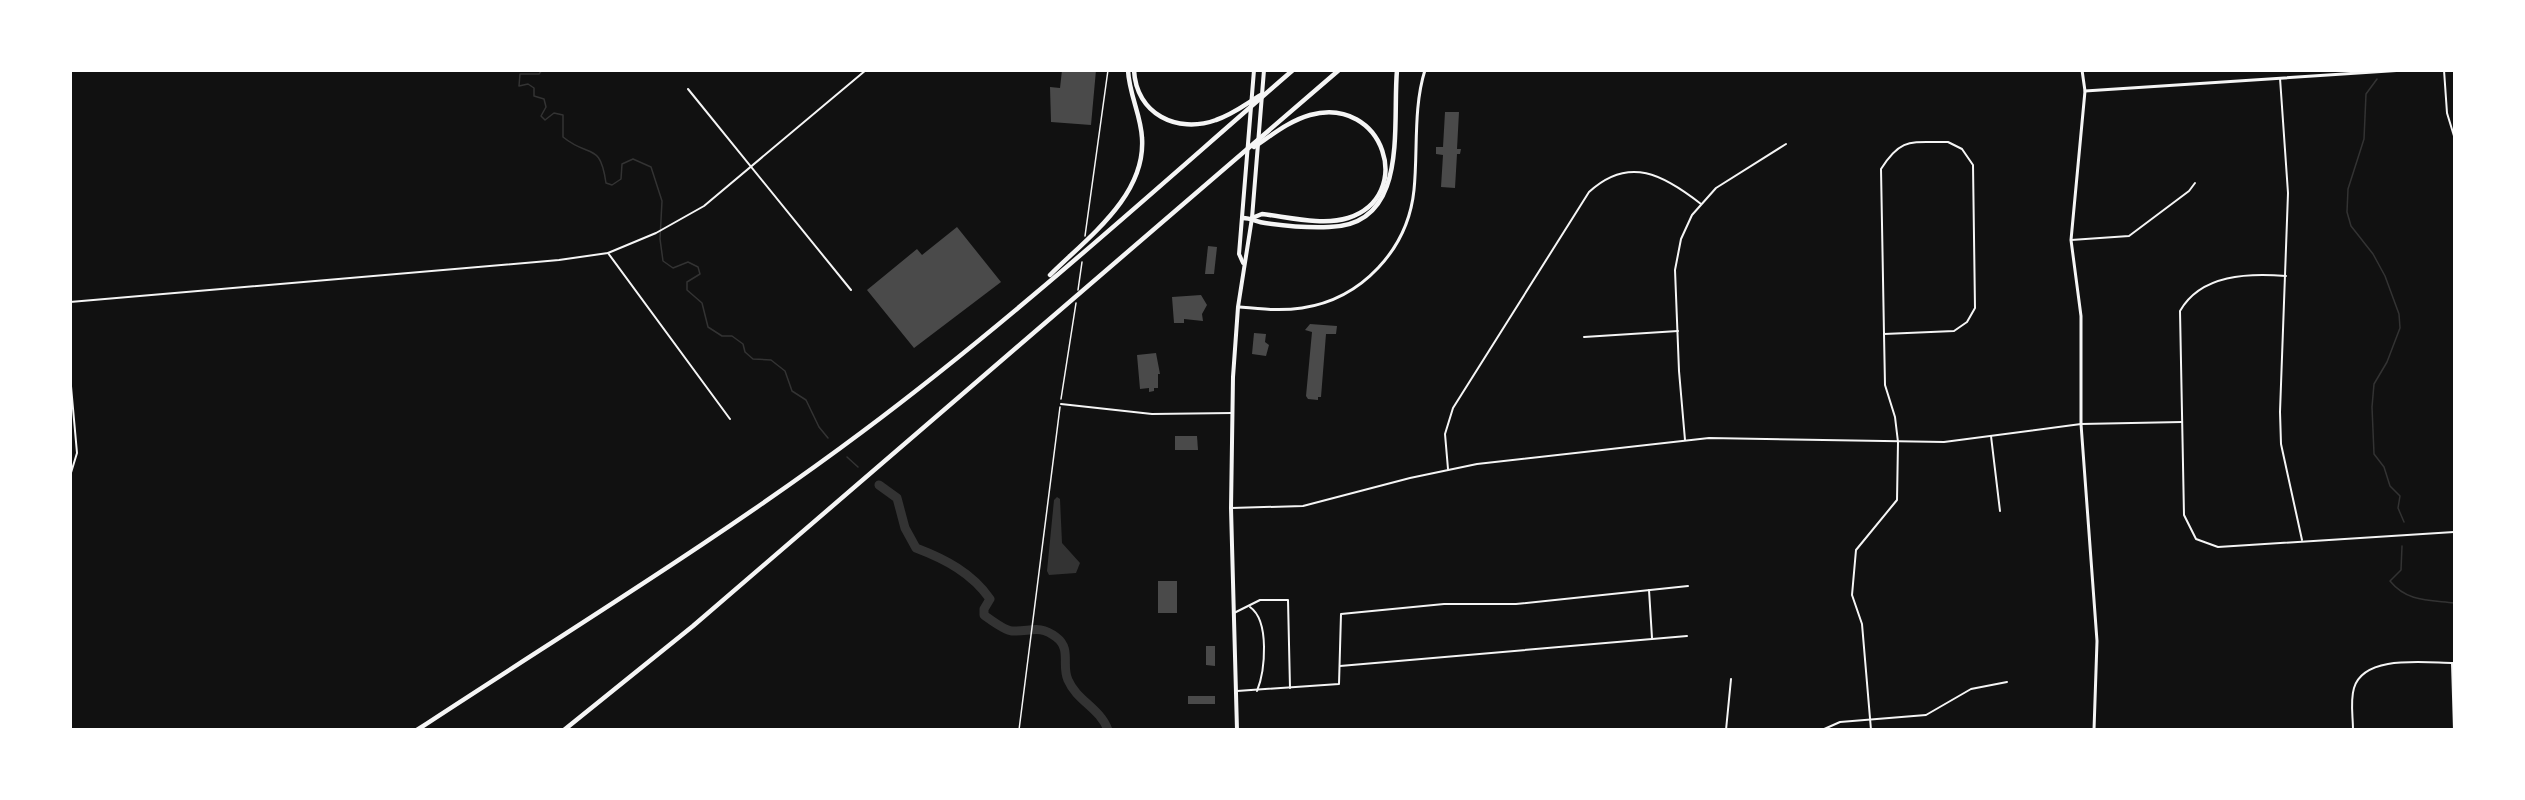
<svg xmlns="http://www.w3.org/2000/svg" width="2525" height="800" font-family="Overpass,sans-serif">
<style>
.water{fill:#333}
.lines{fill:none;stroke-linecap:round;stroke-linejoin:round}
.stream{stroke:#333;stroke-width:1.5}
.river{stroke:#333;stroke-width:9}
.building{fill:#4a4a4a}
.path{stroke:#f5f5f5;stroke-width:1.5}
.minor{stroke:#f5f5f5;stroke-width:2}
.tertiary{stroke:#f5f5f5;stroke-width:3}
.trunk{stroke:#f5f5f5;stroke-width:4}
.motorway{stroke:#f5f5f5;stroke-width:4.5}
</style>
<rect width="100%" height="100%" fill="#111"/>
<polygon class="water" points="1057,497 1060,499 1062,543 1080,563 1076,573 1049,575 1047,571 1054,500"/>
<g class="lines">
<g class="stream">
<path d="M542,70L539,74H520L519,86L528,84L534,88V96L544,99L546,107L541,116L545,120L554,113L563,115V137C590,159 600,141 606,183L612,185L621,179L622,164L633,159L651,167L662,201L660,239L663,261L673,268L688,262L698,267L700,274L687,282V290L702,303L708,327L722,336H732L743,344L745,352L753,359L771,360L785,371L792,391L806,400L819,427L828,438"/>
<polyline points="2377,79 2366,94 2364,139 2348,189 2347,212 2351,226 2373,254 2385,276 2399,314 2400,328 2387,362 2374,384 2372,407 2374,454 2384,467 2390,486 2400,496 2398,508 2404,522"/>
<polyline points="847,457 858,467"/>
<path d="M2402,546L2401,570L2390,581C2407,602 2429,600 2454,603"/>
</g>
<path class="river" d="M879,485L897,498L905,528L916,548C945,559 972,573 990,599L984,609V615C991,620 1004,630 1012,631C1030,632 1039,624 1056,637C1072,649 1061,665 1068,680C1077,701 1100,708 1108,730"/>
</g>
<g class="building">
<polygon points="1062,70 1096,70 1091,125 1051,122 1050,87 1060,88"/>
<polygon points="1445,112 1459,112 1457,149 1461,149 1460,154 1457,154 1455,188 1441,187 1443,155 1436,154 1436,147 1443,147"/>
<polygon points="957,227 1001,282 914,348 867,290 917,249 922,255"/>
<polygon points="1208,246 1217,247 1214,274 1205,274"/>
<polygon points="1201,295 1207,305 1202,314 1203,321 1184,319 1184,323 1174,323 1172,297"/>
<polygon points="1310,324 1337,326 1336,334 1326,334 1321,397 1318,397 1318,400 1308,399 1306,396 1312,332 1305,330"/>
<polygon points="1254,333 1266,334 1265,342 1269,345 1266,356 1252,354"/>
<polygon points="1156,353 1160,374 1158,374 1158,388 1154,388 1154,391 1149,392 1149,388 1140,389 1137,355"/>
<polygon points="1175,436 1197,436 1198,450 1175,450"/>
<rect x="1158" y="581" width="19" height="32"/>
<polygon points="1206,646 1215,646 1215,666 1206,665"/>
<rect x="1188" y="696" width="27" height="8"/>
</g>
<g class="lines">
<g class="path">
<polyline points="1085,236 1108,70"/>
<polyline points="1078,290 1082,262"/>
<polyline points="1061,399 1076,303"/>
<polyline points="1019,730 1060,407"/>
</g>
<g class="minor">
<polyline points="2444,70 2447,113 2454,136"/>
<polyline points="2280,78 2288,193 2280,412 2281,444 2302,540"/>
<polyline points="688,89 851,290"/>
<path d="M1948,142L1962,149L1973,165L1975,308L1967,322L1954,331L1884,334L1881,169C1902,136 1912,143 1948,142Z"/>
<polyline points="2071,240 2129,236 2189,191 2195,183"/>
<polyline points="608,253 730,419"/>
<path d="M2286,276C2249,273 2201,274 2180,311L2184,515L2196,539L2218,547L2454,532"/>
<polyline points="70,302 559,260 608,253 656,233 704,206 866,70"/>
<polyline points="1584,337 1678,331"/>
<polyline points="70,375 77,453 70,476"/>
<polyline points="1061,404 1152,414 1232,413"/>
<polyline points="1991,436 2000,511"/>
<polyline points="1685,440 1679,371 1675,270 1681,239 1692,215 1716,188 1786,144"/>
<path d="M1448,469L1445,434L1453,408L1589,192C1629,155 1664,175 1701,204"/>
<polyline points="1231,508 1303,506 1410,478 1477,464 1709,438 1944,442 2081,424 2182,422"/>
<polyline points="1649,590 1652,638"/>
<path d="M1250,607C1270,621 1265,671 1257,691"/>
<polyline points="1234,613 1260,600 1288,600 1290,688"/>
<polyline points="2452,663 2454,730"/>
<polyline points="1340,666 1687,636"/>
<polyline points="1237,691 1339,684 1341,614 1444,604 1516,604 1688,586"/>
<polyline points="1726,730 1731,679"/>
<polyline points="1822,730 1840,722 1926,715 1971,689 2007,682"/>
<polyline points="1871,730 1862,624 1852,595 1856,550 1897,500 1898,442 1895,417 1885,385 1884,334"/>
<path d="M2353,730C2353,716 2350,701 2354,688C2364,654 2426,663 2454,663"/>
</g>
<g class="tertiary">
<polyline points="2082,70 2085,91 2071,240 2081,316 2081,424 2097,641 2094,730"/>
<polyline points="2085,91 2404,70"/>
<path d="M1238,307C1260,309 1281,311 1302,308C1362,299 1408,249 1414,190C1418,151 1413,108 1425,70"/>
</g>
<g class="trunk">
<polyline points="1243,263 1239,254 1254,70"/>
<polyline points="1237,730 1231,508 1233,377 1238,307 1252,218 1264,70"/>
</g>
<g class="motorway">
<path d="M1134,70C1136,114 1177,134 1216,120C1232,115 1246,104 1261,95"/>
<path d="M1243,218C1251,218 1257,222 1265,223C1286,226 1308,228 1329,227C1410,226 1392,125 1397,70"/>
<path d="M1252,218L1262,214C1288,217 1323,226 1348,218C1416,196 1384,95 1310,115C1289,121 1272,135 1254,147"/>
<path d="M1050,275C1087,238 1146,196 1142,138C1141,115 1129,94 1128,70"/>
<path d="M417,730C566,632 719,539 862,432C1012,320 1151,193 1293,70"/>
<polyline points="564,730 693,626 1339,70"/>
</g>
</g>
<rect width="2525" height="800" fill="none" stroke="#ffffff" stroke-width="144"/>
</svg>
